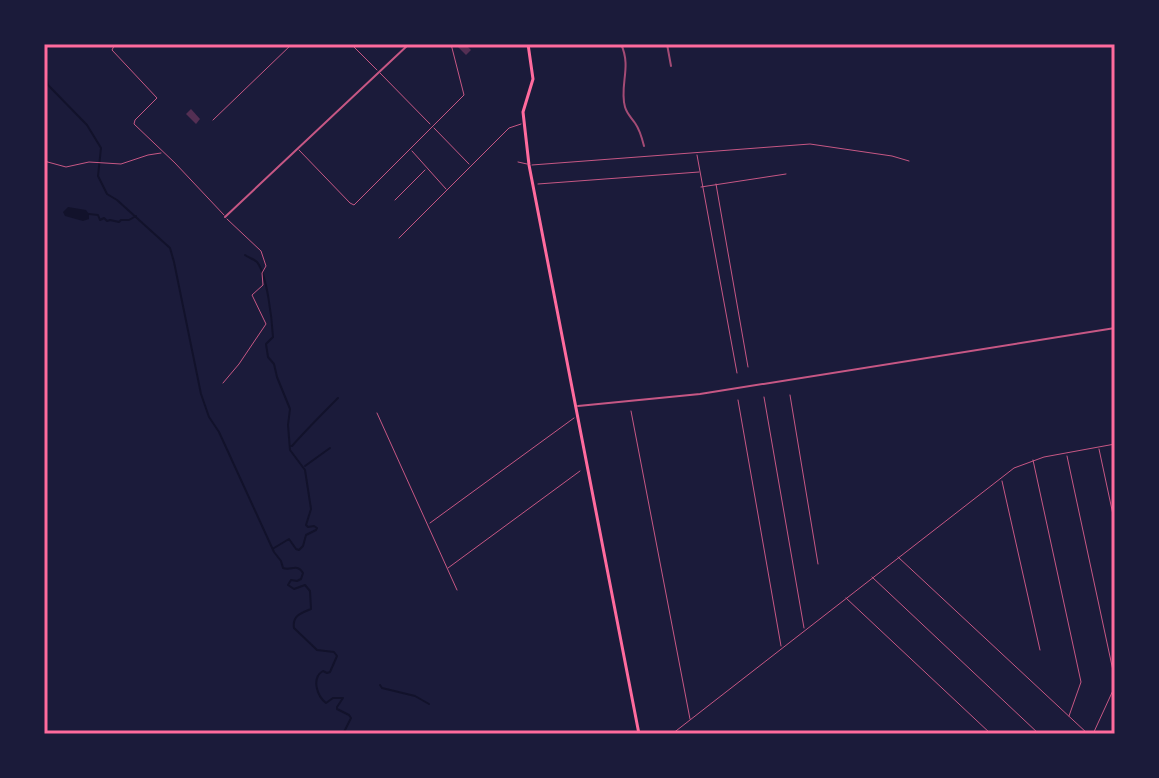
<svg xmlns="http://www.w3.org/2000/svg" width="1159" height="778" font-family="'Alegreya Sans',sans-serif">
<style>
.water{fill:#12122b}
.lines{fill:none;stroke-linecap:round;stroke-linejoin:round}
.stream{stroke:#12122b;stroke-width:2}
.building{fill:#542f53}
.service{stroke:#c65784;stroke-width:1}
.minor{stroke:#c65784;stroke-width:1}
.tertiary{stroke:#c65784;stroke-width:2}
.secondary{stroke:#ff6b9d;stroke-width:3}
.rail{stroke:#a44b75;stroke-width:2}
.neatline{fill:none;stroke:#ff6b9d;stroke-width:3}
</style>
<rect width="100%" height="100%" fill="#1b1b3a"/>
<polygon class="water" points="68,207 86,210 89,214 89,219 83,221 65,216 63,212"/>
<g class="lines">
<g class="stream">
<polyline points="44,53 51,44"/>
<path d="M44,62L48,85L87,125L101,148L98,176L107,194L117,200L170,248L174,262L201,394L209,417L219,432L274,552L281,561L283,568C291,571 297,563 303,573L301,579L297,581L291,580L288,585L294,589L305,585L310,591L311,609C301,613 292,616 294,628L317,650L334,652L337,656L330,672L327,673L323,671C311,678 317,696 326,703L333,698H343L337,707V709L349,715L351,718L343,734"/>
<polyline points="89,214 98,215 100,220 104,218 107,221 110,220 119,222 121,220 129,220 136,216"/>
<path d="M245,255C249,258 254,259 257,262C267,274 272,320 273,337L266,344L268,357L274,364L277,377L290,409L288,425L290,450L305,470L311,509L306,525L308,527L314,526L317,528L316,530L306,535L303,546L299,550L296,549L289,539L274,548"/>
<path d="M290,446H292C307,429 322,414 338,398"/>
<polyline points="305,466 330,448"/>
<polyline points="380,685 382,688 415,696 429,704"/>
</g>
</g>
<g class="building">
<polygon points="455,44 465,44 471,50 466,55"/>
<polygon points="191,109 200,119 196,124 186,114"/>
</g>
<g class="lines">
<g class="service">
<polyline points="538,184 699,172"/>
<polyline points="716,184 748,367"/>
<polyline points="790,395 818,564"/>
<polyline points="764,397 804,628"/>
<polyline points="738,400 781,646"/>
<polyline points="631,411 690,719"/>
<polyline points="1099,449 1115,524"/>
<polyline points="1067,456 1115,680"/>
<polyline points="1033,460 1081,682 1069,716"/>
<polyline points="1002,481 1040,650"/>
<polyline points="898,557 1088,734"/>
<polyline points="448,568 580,471"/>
<polyline points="872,577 1039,734"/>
<polyline points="846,598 991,734"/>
<polyline points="1093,734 1115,686"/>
</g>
<g class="minor">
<polyline points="115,44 112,50 157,98 135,120 134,124 175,163 224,215"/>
<polyline points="351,44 377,70"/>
<polyline points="380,73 430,124"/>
<polyline points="213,120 292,44"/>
<polyline points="434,128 469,164"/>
<polyline points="299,150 350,203 354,205 464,95 451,44"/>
<polyline points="412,151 446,189"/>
<polyline points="697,155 737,373"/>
<polyline points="44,161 66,167 89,162 121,164 148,155 161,153"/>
<polyline points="518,162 527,164"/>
<polyline points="532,165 810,144 892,156 909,161"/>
<polyline points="701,187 786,174"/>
<polyline points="395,200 425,170"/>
<polyline points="399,238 509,128 521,124"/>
<polyline points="223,383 239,364 266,324 252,295 263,285 262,273 266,266 261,251 227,219"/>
<polyline points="377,413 457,590"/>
<polyline points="430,523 574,418"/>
<polyline points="672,734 1014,468 1044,457 1115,444"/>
</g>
<g class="tertiary">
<polyline points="225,217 409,44"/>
<polyline points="578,406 700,394 1115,328"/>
</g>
<polyline class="secondary" points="528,44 533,79 523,112 529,165 639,734"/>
<g class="rail">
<path d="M621,44C632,68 619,85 625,107C627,114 631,117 635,123C640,130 642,138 644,146"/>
<polyline points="667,44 671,66"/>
</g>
</g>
<rect width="1159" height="778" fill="none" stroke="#1b1b3a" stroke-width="92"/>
<rect x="46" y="46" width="1067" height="686" class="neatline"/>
</svg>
